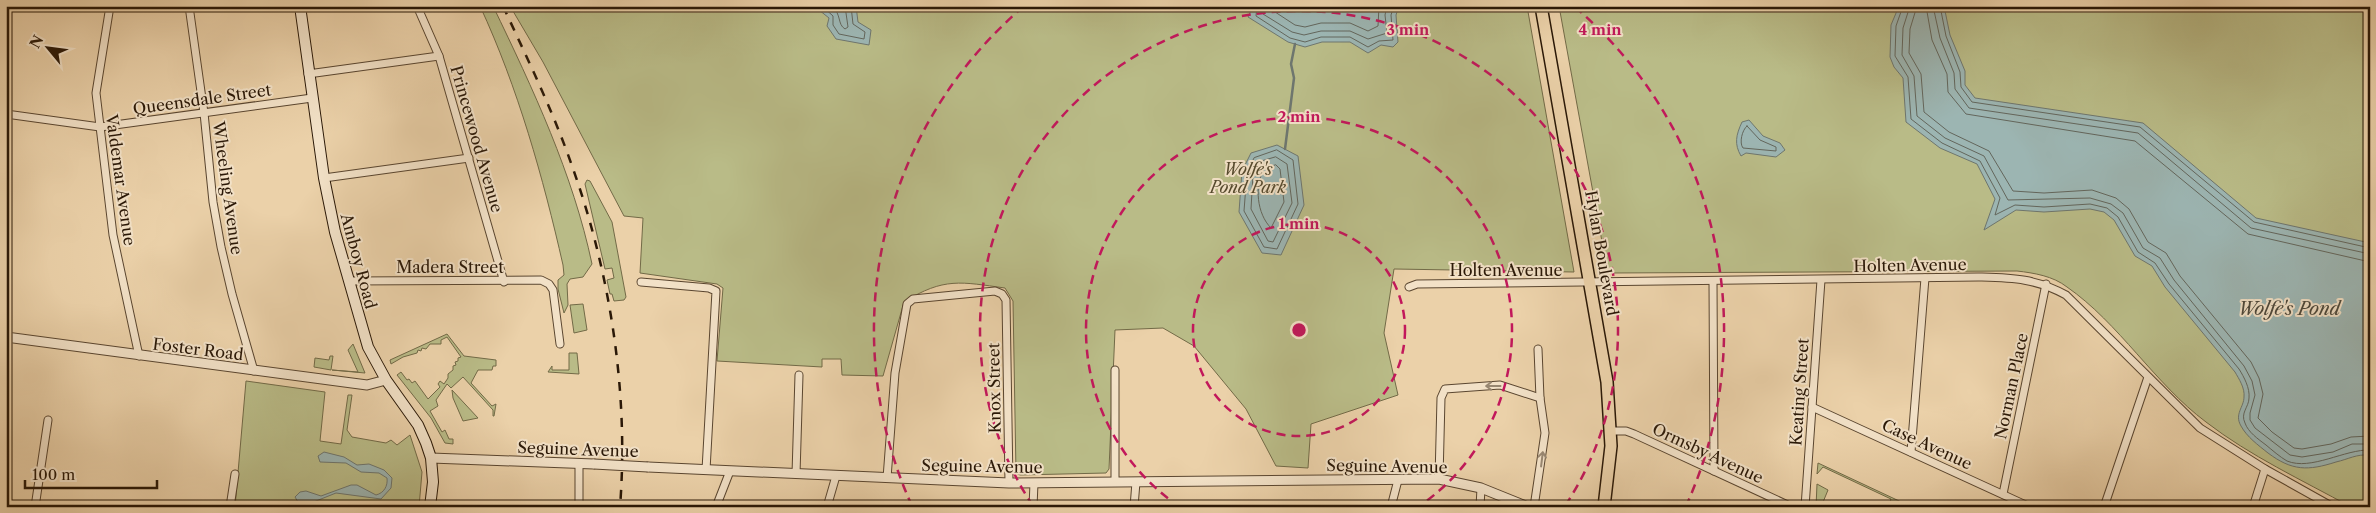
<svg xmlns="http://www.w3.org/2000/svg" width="2376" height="513" font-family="'Libre Caslon Text',serif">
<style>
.green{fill:#b9bb87;stroke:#726a47}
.water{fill:#9cb5b2;stroke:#6e766e}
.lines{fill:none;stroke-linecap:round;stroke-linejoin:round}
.shore{stroke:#63665c;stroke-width:1}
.stream{stroke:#6e766e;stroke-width:2.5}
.minor-casing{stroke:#5a4630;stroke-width:9}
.tertiary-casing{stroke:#5a4630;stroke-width:11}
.secondary-casing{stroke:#2a1807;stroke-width:12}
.primary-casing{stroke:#2a1807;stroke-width:14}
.minor{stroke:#f2e1c7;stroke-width:7}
.tertiary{stroke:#f2e1c7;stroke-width:9}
.secondary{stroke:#f2e1c7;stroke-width:10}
.primary{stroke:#ebd1a9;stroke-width:11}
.rail{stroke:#2a1807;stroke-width:2.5;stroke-dasharray:9 9;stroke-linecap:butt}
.tertiary-bridge-casing{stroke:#5a4630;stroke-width:11;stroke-linecap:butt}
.tertiary-bridge{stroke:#f2e1c7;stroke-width:9}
.oneway{stroke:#988771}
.ring{fill:none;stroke:#c2185b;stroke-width:2.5;stroke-dasharray:9 6}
.labels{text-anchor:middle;stroke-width:4;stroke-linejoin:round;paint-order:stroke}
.street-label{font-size:16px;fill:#2a1807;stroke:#f2e1c7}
.park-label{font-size:16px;font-style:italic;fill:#55492d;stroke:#f2e1c7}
.water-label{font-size:18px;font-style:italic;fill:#4c473a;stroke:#f2e1c7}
.centre{fill:#c2185b;stroke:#f2e1c7;stroke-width:2.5}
.ring-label{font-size:15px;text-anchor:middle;font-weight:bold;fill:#c2185b;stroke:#f2e1c7;stroke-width:4;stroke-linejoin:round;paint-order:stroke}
</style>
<rect width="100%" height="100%" fill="#ebd1a9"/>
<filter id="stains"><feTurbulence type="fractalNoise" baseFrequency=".004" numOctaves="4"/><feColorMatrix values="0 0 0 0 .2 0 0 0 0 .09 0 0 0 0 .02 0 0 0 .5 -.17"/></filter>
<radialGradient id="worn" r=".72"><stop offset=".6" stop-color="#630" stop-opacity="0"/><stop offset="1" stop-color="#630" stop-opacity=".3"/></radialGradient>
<g class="green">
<path d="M480,6H493C533,89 573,174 592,264L583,277L570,279L567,284L568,305L564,313L558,289V280L564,275L563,265C543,177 518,88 480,6Z"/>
<path d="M510,6H1527L1574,272L1394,269L1384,333L1398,395L1311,424L1308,468L1276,466L1246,409L1194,346L1163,328L1115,330L1109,469L1106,473L1020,475L1016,473L1013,301L1005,288C961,282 944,277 904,302L883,376L842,375L841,359H822V367L717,361L723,288L717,284L640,273L643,218L624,216L543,62Z"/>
<path d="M1559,6H2370V507H2351C2302,480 2250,456 2206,422C2155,384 2119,323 2067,287C2053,276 2034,273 2017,271L1611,273L1607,269Z"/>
<polygon points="587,180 590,181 612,222 626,297 624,300 614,301 612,294 610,294 607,280 614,278 612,268 605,269 585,184"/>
<polygon points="583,304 587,330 574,333 570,305"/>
<polygon points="447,334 464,356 496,360 496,366 493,366 492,370 478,370 471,383 492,406 496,404 494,416 493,416 493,410 463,377 451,388 447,384 436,400 438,406 430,411 442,432 445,430 449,439 453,439 453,444 445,443 431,418 397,375 401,372 407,380 409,379 412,383 415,381 428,399 440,387 438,384 440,381 444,384 448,378 448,374 453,370 453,366 456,365 455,362 458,361 458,358 461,357 447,337 441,340 441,344 430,344 426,349 422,348 421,351 418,350 417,353 403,357 391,364 390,360"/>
<polygon points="353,344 365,373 332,370 358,372 348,350"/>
<polygon points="569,353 577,353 579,374 548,372 552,366 552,370 569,370"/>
<polygon points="330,356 333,356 331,370 314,367 315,358 329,360"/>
<polygon points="246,381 325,392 320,441 341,444 348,395 352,395 347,430 352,437 386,443 391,440 397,445 410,435 422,472 419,507 235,507"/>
<polygon points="452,390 478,418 463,421 453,398"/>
<polygon points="1818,463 1912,507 1888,507 1891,499 1823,467 1817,474"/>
<polygon points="1817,484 1828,490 1821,507 1816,507"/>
</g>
<g class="water">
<polygon points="814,6 856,6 858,22 871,30 869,45 836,39 827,26 829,18"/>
<polygon points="1253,6 1399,6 1396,15 1398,42 1393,47 1381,45 1368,53 1350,42 1322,42 1305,47 1288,42 1248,17"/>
<path d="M1899,6H1944L1950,35L1965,71V85L1975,98L2143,123L2256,218L2370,243V455C2356,454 2349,459 2336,462C2308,471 2292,471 2268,453C2258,445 2247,437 2241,426C2234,414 2244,407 2244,397C2245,388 2239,379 2235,372L2165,287L2152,266L2135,256L2114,220L2104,212L2090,209L2044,212L2016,210L1984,230L1995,199L1977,164L1940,148L1906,122L1903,78L1894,67L1890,57L1891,25Z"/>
<path d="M1749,120L1763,136L1780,143L1785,150L1776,157L1746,153L1741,156C1734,144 1736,135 1742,122Z"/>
<polygon points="1277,145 1298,156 1304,205 1281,255 1262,253 1239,212 1242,171 1251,153"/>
<path d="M324,452L344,457L357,465L369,464L384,470L392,478L391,488L381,499L336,493L301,507L295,497L300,492L306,491L321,496L351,485H357L376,495C384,493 388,486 387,478L379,473L361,472L346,463L320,462L318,456Z"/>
</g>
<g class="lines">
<g class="shore">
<polyline points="822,6 833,16 833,25 839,34 864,39 865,32 853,24 851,6"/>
<path d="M832,6C842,15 837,24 845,29L848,27L845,6"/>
<polyline points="1257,6 1256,16 1290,38 1305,42 1321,37 1350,37 1368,47 1379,41 1393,40 1391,15 1394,6"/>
<polyline points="1263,6 1263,14 1292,32 1304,35 1321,31 1350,31 1368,39 1387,33 1385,15 1387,6"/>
<polyline points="1271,6 1272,10 1295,25 1305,27 1321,23 1350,23 1368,31 1378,26 1379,6"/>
<path d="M1903,6L1896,26L1895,56L1908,77L1911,119L1942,143L1980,161L2000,198L1995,215L2015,205L2044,207L2090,204L2107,208L2118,217L2138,252L2155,263L2169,284L2239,369C2244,377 2250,388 2249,398C2249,407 2240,413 2245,423C2248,432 2258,439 2266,445C2272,450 2280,457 2287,461C2311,471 2345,449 2370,450"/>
<polyline points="1910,6 1903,28 1902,55 1914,76 1917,116 1945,138 1984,156 2008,200 2090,198 2111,204 2123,213 2143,248 2160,258 2174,280 2244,366 2252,381 2255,395 2250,413 2250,420 2255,428 2290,455 2302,457 2333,452 2352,444 2370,444"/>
<polyline points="1917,6 1910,29 1909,53 1921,74 1924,112 1949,132 1989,151 2013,191 2044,193 2092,190 2116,198 2129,209 2148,242 2166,253 2180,276 2251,362 2259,378 2263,394 2258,418 2272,432 2294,448 2302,449 2331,444 2351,437 2370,436"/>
<polyline points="1926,6 1932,40 1947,74 1948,92 1966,114 2135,141 2248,234 2370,262"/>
<polyline points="1933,6 1940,38 1954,73 1955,89 1969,108 2138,133 2251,228 2370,254"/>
<polyline points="1940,6 1946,36 1960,72 1961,87 1972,102 2140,127 2254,222 2370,248"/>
<path d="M1747,126L1760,140L1776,147V151L1743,148C1739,143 1742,130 1747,126Z"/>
<polygon points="1277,150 1293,160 1298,204 1277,249 1264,247 1244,211 1247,172 1254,158"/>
<polygon points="1276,157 1287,164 1292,203 1273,242 1268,241 1251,209 1253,174 1259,162"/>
<path d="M1276,165L1280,169L1284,202L1271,228C1257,214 1254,186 1264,169Z"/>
</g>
<polyline class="stream" points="1285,149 1294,78 1291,64 1295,44"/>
<defs>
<g id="minor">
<polyline points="110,6 96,93 113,235 139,356"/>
<polyline points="189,6 204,113 213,202 221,247 232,294 254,371"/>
<polyline points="417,6 439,56 504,282"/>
<polyline points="308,74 439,56"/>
<polyline points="6,114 100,127 312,98"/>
<polyline points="324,178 469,158"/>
<polyline points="349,281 541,280 549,284 553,290 560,344"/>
<polyline points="1713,281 1714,471"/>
<polyline points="641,282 709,288 716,291 706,470"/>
<path d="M1409,287L1417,284L1978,277C2012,278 2035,278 2066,295L2200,428L2265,469L2333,507"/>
<polyline points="1115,370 1115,482"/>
<polyline points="1812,407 2030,507"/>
<polyline points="1611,431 1626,431 1634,434 1792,507"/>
<polyline points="1911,452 1925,278"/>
<polyline points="796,474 799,375"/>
<polyline points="887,478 895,373 907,304 913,299 995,291 1002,294 1006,300 1009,483"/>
<polyline points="1439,479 1441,398 1445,389 1500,385 1540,398"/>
<polyline points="2003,494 2046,284"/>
<polyline points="35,507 48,420"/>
<polyline points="230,507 235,474"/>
<polyline points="579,507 579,464"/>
<polyline points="716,507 730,471"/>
<polyline points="827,507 836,476"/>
<polyline points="1033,507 1034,483"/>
<polyline points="1134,507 1136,482"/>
<polyline points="1391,507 1398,480"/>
<polyline points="1480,507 1481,488"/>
<polyline points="1534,507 1545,433 1540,398 1538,349"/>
<polyline points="1805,507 1821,280"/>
<polyline points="2104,507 2148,377"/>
<polyline points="2253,507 2265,469"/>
</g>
<g id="tertiary">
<polyline points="6,337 367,385 386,380"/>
<polyline points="431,458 594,464"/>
<polyline points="648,467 1009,483 1439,479 1481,488 1528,507"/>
</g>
<polyline id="secondary" points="300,6 324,178 335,232 368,347 386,380 418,425 426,443 431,458 433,482 430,507"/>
<polyline id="primary" points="1541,6 1607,382 1611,446 1604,507"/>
</defs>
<use href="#minor" class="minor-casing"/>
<use href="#tertiary" class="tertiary-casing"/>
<use href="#secondary" class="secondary-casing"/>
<use href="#primary" class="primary-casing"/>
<use href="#minor" class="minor"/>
<use href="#tertiary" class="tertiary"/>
<use href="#secondary" class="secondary"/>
<use href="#primary" class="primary"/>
<path class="rail" d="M503,6C527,58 552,109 571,163C610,271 629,392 620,507"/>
<defs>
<polyline id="tertiary-bridge" points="594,464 648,467"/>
</defs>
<use href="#tertiary-bridge" class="tertiary-bridge-casing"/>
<use href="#tertiary-bridge" class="tertiary-bridge"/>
</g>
<defs><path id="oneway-shaft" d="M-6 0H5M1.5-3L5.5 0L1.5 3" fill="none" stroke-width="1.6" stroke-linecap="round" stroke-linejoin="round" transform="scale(1.25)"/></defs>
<g class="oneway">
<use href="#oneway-shaft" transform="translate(1493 386) rotate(-180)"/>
<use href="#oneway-shaft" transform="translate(1542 459) rotate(-83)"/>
</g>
<g class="ring">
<circle cx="1299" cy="330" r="106"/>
<path d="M1180 507A213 213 0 1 1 1418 507"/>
<path d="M1033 506A319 319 0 1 1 1565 506"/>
<path d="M912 506A425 425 0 0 1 1023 7M1575 7A425 425 0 0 1 1686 506"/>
</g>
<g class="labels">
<g class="street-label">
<text transform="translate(202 99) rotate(-8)" y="6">Queensdale Street</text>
<text transform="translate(477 139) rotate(74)" y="6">Princewood Avenue</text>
<text transform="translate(121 180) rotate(82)" y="6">Valdemar Avenue</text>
<text transform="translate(228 188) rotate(82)" y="6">Wheeling Avenue</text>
<text transform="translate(1602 253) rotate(80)" y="6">Hylan Boulevard</text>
<text transform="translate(359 261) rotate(75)" y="6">Amboy Road</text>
<text transform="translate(1910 265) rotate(-1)" y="6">Holten Avenue</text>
<text x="450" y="273">Madera Street</text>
<text x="1506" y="276">Holten Avenue</text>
<text transform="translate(198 349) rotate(7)" y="6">Foster Road</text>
<text transform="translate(2011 386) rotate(-78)" y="6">Norman Place</text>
<text transform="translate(994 388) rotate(-91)" y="6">Knox Street</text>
<text transform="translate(1799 392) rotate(-86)" y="6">Keating Street</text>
<text transform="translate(1927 444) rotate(25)" y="6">Case Avenue</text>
<text transform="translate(578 449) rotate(2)" y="6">Seguine Avenue</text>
<text transform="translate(1708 453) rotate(25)" y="6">Ormsby Avenue</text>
<text transform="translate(982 466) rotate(1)" y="6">Seguine Avenue</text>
<text transform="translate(1387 466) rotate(1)" y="6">Seguine Avenue</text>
</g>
<g class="park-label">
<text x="1248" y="175">Wolfe's<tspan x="1248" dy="18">Pond Park</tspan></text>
</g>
<g class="water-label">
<text x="2289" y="315">Wolfe's Pond</text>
</g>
</g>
<circle cx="1299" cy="330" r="8" class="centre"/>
<g class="ring-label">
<text x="1600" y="35">4 min</text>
<text x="1408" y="35">3 min</text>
<text x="1299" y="122">2 min</text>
<text x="1299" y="229">1 min</text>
</g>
<rect width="2376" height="513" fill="none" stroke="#ebd1a9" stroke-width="25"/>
<rect x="8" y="8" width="2361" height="498" fill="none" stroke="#2a1807" stroke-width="2.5"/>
<rect x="12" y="12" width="2351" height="488" fill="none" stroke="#2a1807"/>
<g transform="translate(48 48) rotate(299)" stroke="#f2e1c7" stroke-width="4" paint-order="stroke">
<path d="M0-4L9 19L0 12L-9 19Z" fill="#2a1807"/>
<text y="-8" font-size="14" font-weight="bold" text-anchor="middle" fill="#2a1807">N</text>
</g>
<path d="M25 480v8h132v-8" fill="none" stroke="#2a1807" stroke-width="2.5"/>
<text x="32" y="480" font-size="15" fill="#2a1807" stroke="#f2e1c7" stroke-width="4" paint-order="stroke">100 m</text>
<rect width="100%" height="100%" filter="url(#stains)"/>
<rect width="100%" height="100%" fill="url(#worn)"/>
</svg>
